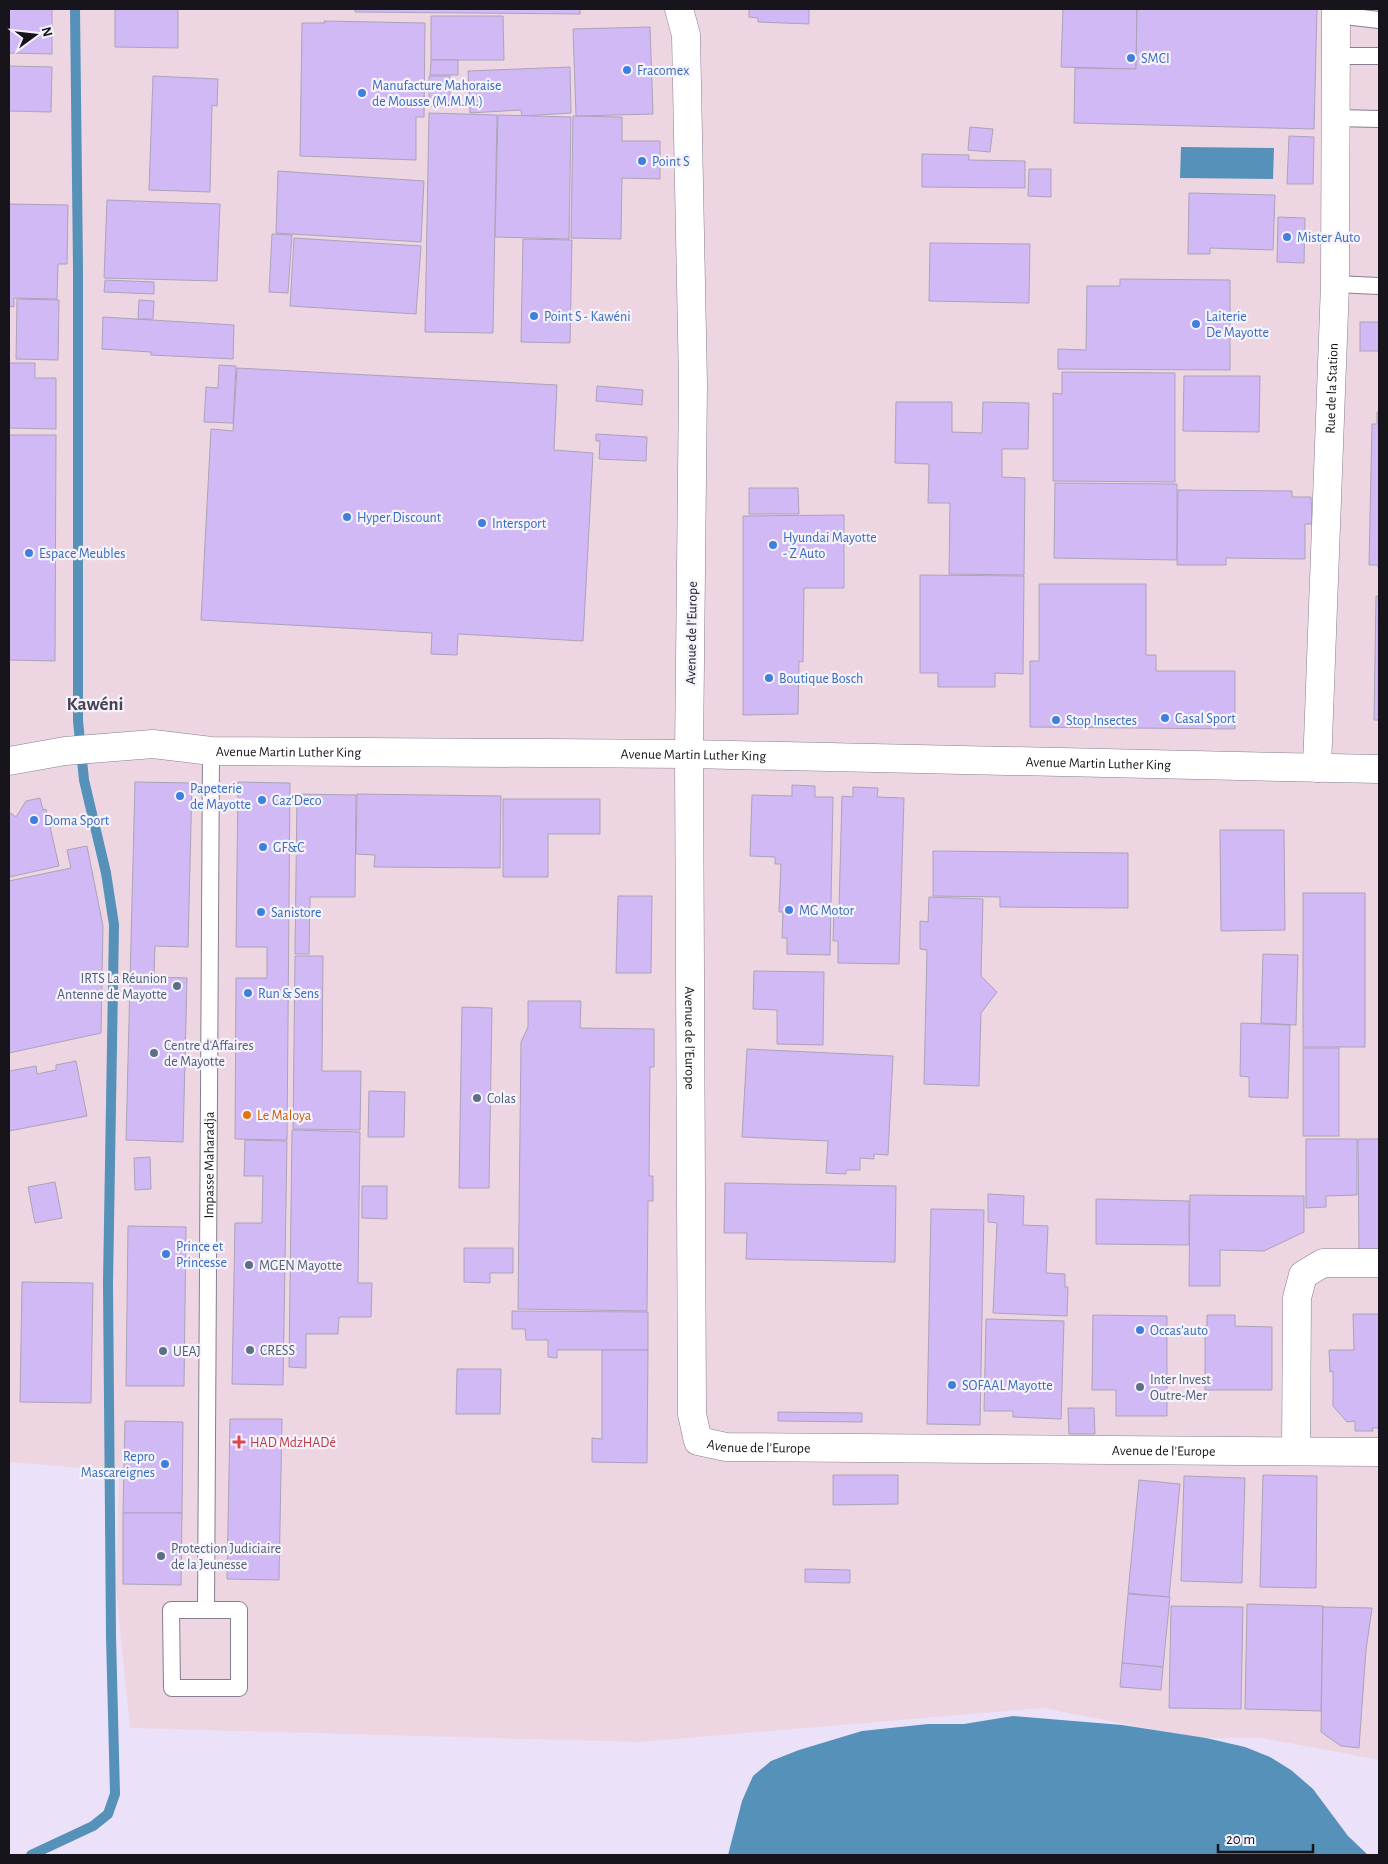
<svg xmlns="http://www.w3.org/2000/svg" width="1388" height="1864" font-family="'Alegreya Sans',sans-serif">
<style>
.commercial{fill:#edd6e1}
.water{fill:#5591b8}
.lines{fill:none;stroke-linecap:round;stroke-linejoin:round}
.stream{stroke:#5591b8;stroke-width:10}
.building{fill:#d0b9f5;stroke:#aba3b9}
.lane-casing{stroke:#857e92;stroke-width:18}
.street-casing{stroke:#857e92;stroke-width:29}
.lane{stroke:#fff;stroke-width:16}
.street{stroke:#fff;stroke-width:28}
.shop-dot{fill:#3f7fe0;stroke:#f6f2fc;stroke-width:2}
.service-dot{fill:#5c6f8a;stroke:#f6f2fc;stroke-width:2}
.food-dot{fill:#e8710a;stroke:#f6f2fc;stroke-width:2}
.health-dot{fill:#e0444e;stroke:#f6f2fc;stroke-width:2}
.labels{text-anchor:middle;stroke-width:4.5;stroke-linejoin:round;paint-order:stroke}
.shop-label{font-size:14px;fill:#366cbe;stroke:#f6f2fc;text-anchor:start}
.street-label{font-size:14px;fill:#17141c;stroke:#f6f2fc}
.service-label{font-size:14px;fill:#4e5e75;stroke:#f6f2fc;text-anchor:start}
.food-label{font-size:14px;fill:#c56008;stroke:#f6f2fc;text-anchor:start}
.health-label{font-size:14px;fill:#be3a42;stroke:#f6f2fc;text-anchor:start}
.district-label{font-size:19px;font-weight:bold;fill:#494255;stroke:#f6f2fc}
</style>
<rect width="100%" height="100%" fill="#ebe2fa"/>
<polygon class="commercial" points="9,9 1379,9 1379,1760 1262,1738 1206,1738 1166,1732 1043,1708 640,1742 130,1728 116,1590 119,1471 9,1462"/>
<g class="water">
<polygon points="1181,147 1274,148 1273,179 1180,178"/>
<polygon points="1013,1716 1122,1725 1206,1738 1245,1747 1270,1757 1291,1770 1313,1789 1348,1836 1368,1855 728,1855 742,1801 753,1776 771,1761 799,1750 862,1731 928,1724 964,1724"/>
</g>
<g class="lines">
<polyline class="stream" points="31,1855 93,1826 108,1814 115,1794 111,1636 108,1283 114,925 106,873 84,780 78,721 78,268 75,9"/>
</g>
<g class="building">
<polygon points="9,9 52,9 52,54 9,53"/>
<polygon points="115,9 178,9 178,48 115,47"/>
<polygon points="355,9 580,9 580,14 355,12"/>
<polygon points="749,9 809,9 809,24 758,22 758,18 749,17"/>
<polygon points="1063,9 1137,9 1136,69 1061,67"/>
<polygon points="1137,9 1317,9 1314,129 1074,123 1075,68 1136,69"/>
<polygon points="431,16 503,16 504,60 431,60"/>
<polygon points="324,21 425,23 424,117 416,117 416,160 300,156 302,23 325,23"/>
<polygon points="650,27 653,114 576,116 573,29"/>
<polygon points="431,60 458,60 458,75 430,75"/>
<polygon points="9,66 52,67 51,112 9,111"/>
<polygon points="570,67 571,113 522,116 521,110 470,113 468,71"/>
<polygon points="153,76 218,79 217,106 212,105 210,192 149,190"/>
<polygon points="429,76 450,76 450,107 429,106"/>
<polygon points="429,113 497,115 493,333 425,332"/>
<polygon points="498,115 571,117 569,239 495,237"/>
<polygon points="573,116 622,117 622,141 660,141 660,179 622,178 621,239 571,238"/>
<polygon points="970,127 993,129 990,152 968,150"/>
<polygon points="1289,136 1314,137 1313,184 1287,184"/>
<polygon points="922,154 969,155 969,160 1025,161 1025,188 922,187"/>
<polygon points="1029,169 1051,169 1051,197 1028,196"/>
<polygon points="278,171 424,181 421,242 276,233"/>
<polygon points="1189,193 1275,195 1273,250 1210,248 1210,254 1188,254"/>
<polygon points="107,200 220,204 217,281 104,278"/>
<polygon points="9,204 68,205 67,264 58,264 57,299 14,298 14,307 9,306"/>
<polygon points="1278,217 1305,218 1304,263 1277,262"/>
<polygon points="272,234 292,235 288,293 269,292"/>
<polygon points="294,238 421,246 416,314 290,306"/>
<polygon points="523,239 572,240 570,343 521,342"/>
<polygon points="930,243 1030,244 1029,303 929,301"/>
<polygon points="1120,279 1230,280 1230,370 1058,369 1058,349 1086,350 1087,286 1120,286"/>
<polygon points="105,280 154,282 154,294 104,292"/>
<polygon points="17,299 59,300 58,360 16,359"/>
<polygon points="139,300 154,301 153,319 138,319"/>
<polygon points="103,317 234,325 233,359 151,355 151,352 102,349"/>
<rect x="1360" y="322" width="19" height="29"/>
<polygon points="9,363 35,363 35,378 56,378 56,429 9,428"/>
<polygon points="219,365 236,366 233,423 204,422 206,387 218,388"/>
<polygon points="237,368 557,385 554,450 593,453 583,641 458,634 457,655 431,654 432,633 201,620 211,429 233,431"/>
<polygon points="1062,372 1175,373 1175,482 1053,481 1053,393 1062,394"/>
<polygon points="1184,376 1260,376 1259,432 1183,431"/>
<polygon points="597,386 643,390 642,405 596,401"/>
<polygon points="896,402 952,402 952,432 982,433 983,402 1029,403 1028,449 1002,449 1002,477 1025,478 1024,575 949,574 950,503 928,503 929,464 895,463"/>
<polygon points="1377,412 1379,412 1379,576 1378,565 1369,565 1372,424 1377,424"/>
<polygon points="596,434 647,437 646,461 599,459 600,441 596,441"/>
<polygon points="9,435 56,435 55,661 9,660"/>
<polygon points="1055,483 1177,484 1177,560 1054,558"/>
<polygon points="749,488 798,488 799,514 749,514"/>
<polygon points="1178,490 1292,491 1292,497 1311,497 1312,524 1305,524 1305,559 1226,558 1226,565 1177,565"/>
<polygon points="844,515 844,588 804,588 803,662 799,661 798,714 743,715 743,516"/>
<polygon points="920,575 1024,576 1023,674 995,673 995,687 938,687 938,673 920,673"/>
<polygon points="1039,584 1146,584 1146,655 1156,655 1156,671 1235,671 1235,729 1030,727 1030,661 1039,661"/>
<polygon points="1376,596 1379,596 1379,720 1374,720"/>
<polygon points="135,782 192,783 188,947 155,946 154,977 187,978 183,1142 126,1140"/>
<polygon points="238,782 290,783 287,1140 235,1139 236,978 267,978 267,947 236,947"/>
<polygon points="792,785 815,786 815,797 833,797 830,955 787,954 787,938 782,938 783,912 779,912 781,864 775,864 775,857 750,856 752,795 792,796"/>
<polygon points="853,787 878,788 877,797 904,798 899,964 838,963 838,941 833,941 834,908 839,908 842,796 853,797"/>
<polygon points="297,794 356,795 355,897 310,897 309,954 295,954"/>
<polygon points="357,794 501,796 500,868 374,867 375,855 356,854"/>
<polygon points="40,798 43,810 46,809 59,866 9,877 9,812 16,817 26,801"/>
<polygon points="503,799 600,799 600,834 548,834 548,877 503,877"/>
<polygon points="1220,830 1284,830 1285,930 1221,931"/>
<polygon points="87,846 103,926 101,1033 9,1053 9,881 71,868 67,850"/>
<polygon points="933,851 1128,853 1128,908 1000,907 1000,897 933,896"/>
<rect x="1303" y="893" width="62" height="154"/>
<polygon points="618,896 652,896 651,973 616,973"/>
<polygon points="929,897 983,899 981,976 997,992 981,1013 979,1086 924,1084 927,950 920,949 920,921 928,922"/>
<polygon points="1263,954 1298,955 1296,1025 1261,1023"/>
<polygon points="295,956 323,956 322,1071 361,1071 360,1130 293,1129"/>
<polygon points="754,971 824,972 823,1045 777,1044 777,1010 753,1009"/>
<polygon points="528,1001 581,1001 580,1028 654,1029 654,1067 650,1067 649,1176 653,1176 653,1201 648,1201 647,1311 518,1309 521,1042 528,1027"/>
<polygon points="462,1007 492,1008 489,1188 459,1188"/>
<polygon points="1241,1023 1290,1025 1288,1098 1249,1097 1249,1077 1240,1076"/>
<rect x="1303" y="1048" width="36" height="88"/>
<polygon points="747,1049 893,1056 888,1155 874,1154 874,1159 860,1158 860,1170 846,1170 846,1174 826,1173 828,1141 742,1137"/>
<polygon points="76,1061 87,1116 9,1131 9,1071 36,1066 37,1074 56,1070 56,1065"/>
<polygon points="369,1091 405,1092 404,1137 368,1137"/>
<polygon points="292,1130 360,1132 358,1283 372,1283 371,1317 339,1317 338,1334 306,1334 306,1368 289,1367"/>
<polygon points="1306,1139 1357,1139 1357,1195 1326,1196 1326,1207 1306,1208"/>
<polygon points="1358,1139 1379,1139 1379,1251 1359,1251"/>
<polygon points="245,1140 287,1141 283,1385 232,1384 235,1223 262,1223 263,1176 244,1176"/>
<polygon points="150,1157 151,1189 135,1190 134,1158"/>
<polygon points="55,1182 62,1218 35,1223 28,1187"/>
<polygon points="725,1183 896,1186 895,1262 746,1259 747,1233 724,1233"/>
<polygon points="362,1186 387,1186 387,1219 362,1218"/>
<polygon points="988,1194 1024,1196 1023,1225 1048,1226 1046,1273 1065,1274 1065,1287 1068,1287 1067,1316 993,1313 997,1223 988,1222"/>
<polygon points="1190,1195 1304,1196 1304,1232 1264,1251 1220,1250 1220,1286 1189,1286"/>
<polygon points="1096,1199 1189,1201 1189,1245 1096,1244"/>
<polygon points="931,1209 984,1210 980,1425 927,1424"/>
<polygon points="128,1226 186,1227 184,1386 126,1386"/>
<polygon points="464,1248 513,1248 513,1273 490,1273 490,1283 464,1282"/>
<polygon points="22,1282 93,1283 91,1403 20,1402"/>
<polygon points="512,1311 648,1312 648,1350 557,1350 557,1358 548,1357 548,1340 526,1340 525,1329 512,1329"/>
<polygon points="1353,1314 1379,1314 1379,1428 1372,1428 1373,1431 1355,1431 1355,1421 1347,1422 1333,1406 1333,1371 1330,1372 1329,1350 1354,1350"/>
<polygon points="1093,1315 1167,1316 1167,1416 1116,1416 1116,1390 1092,1390"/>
<polygon points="1207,1315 1235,1315 1235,1326 1272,1327 1272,1390 1205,1390 1205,1326 1207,1326"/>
<polygon points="986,1319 1064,1321 1061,1419 1013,1417 1013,1411 984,1411"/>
<polygon points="602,1350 648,1350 647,1463 592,1462 592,1438 602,1439"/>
<polygon points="457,1369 501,1369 500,1414 456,1414"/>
<polygon points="1068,1408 1094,1408 1095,1434 1069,1434"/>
<polygon points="778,1412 862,1413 862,1422 778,1421"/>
<polygon points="230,1419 282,1419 279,1580 227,1579"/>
<polygon points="125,1421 183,1422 182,1513 123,1513"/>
<polygon points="833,1475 898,1475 898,1504 833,1505"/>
<polygon points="1263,1475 1317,1476 1316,1588 1260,1587"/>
<polygon points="1184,1476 1245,1478 1242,1583 1181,1581"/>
<polygon points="1139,1480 1180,1484 1169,1597 1128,1593"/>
<polygon points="123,1513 182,1513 181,1585 123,1584"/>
<polygon points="805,1569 850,1570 850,1583 805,1582"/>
<polygon points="1128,1594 1170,1597 1163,1667 1122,1663"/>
<polygon points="1247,1604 1323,1606 1321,1711 1245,1709"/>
<polygon points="1171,1606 1243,1607 1241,1709 1169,1708"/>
<polygon points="1323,1607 1372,1608 1366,1650 1359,1748 1341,1746 1321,1732"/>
<polygon points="1122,1663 1163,1667 1161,1690 1120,1687"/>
</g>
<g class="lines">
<defs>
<g id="lane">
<polyline points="1336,15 1379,20"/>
<polyline points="1336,56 1379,56"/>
<polyline points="1336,118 1379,119"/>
<polyline points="1335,284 1379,286"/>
<polygon points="171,1610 239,1610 239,1688 172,1688"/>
<path id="s1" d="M206,1610L211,751"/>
</g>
<g id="street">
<path id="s2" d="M679,9L686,35L693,384L689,754L692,1414L698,1441L726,1447L1379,1452"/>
<path id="s3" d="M9,761L65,751L153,744L211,751L689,754L1379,769"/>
<path id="s4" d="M1317,768L1335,284L1336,9"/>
<polyline points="1296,1451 1297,1298 1303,1275 1323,1263 1379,1263"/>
</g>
</defs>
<use href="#lane" class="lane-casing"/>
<use href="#street" class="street-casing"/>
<use href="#lane" class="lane"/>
<use href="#street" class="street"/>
</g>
<g class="shop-dot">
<circle cx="1131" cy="58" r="5"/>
<circle cx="627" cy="70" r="5"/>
<circle cx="362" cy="93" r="5"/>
<circle cx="642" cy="161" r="5"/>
<circle cx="1287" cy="237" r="5"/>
<circle cx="534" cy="316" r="5"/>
<circle cx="1196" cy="324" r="5"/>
<circle cx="347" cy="517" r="5"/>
<circle cx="482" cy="523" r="5"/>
<circle cx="773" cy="545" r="5"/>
<circle cx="29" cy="553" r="5"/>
<circle cx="769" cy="678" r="5"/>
<circle cx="1165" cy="718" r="5"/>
<circle cx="1056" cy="720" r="5"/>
<circle cx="180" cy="796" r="5"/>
<circle cx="262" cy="800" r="5"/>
<circle cx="34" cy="820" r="5"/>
<circle cx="263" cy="847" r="5"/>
<circle cx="789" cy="910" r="5"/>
<circle cx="261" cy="912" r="5"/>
<circle cx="248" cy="993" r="5"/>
<circle cx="166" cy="1254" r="5"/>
<circle cx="1140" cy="1330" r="5"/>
<circle cx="952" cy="1385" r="5"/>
<circle cx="165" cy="1464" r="5"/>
</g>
<g class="service-dot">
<circle cx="177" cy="986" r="5"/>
<circle cx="154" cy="1053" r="5"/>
<circle cx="477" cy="1098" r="5"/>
<circle cx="249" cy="1265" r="5"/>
<circle cx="250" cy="1350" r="5"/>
<circle cx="163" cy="1351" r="5"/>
<circle cx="1140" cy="1387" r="5"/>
<circle cx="161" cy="1556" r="5"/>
</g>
<circle class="food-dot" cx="247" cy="1115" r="5"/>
<path class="health-dot" d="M236.5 1434.5h5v5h5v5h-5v5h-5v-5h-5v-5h5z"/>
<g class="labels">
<g class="shop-label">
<text x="1141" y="63">SMCI</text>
<text x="637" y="75">Fracomex</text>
<text x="372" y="90">Manufacture Mahoraise<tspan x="372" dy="16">de Mousse (M.M.M.)</tspan></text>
<text x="652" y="166">Point S</text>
<text x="1297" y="242">Mister Auto</text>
<text x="544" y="321">Point S - Kawéni</text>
<text x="1206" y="321">Laiterie<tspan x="1206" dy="16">De Mayotte</tspan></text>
<text x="357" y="522">Hyper Discount</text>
<text x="492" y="528">Intersport</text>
<text x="783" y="542">Hyundai Mayotte<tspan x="783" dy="16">- Z Auto</tspan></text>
<text x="39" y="558">Espace Meubles</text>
<text x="779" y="683">Boutique Bosch</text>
<text x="1175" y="723">Casal Sport</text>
<text x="1066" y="725">Stop Insectes</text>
<text x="190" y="793">Papeterie<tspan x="190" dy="16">de Mayotte</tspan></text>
<text x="272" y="805">Caz'Deco</text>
<text x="44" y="825">Doma Sport</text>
<text x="273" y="852">GF&amp;C</text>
<text x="799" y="915">MG Motor</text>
<text x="271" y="917">Sanistore</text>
<text x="258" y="998">Run &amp; Sens</text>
<text x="176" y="1251">Prince et<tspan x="176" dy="16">Princesse</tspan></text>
<text x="1150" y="1335">Occas’auto</text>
<text x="962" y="1390">SOFAAL Mayotte</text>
<text x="155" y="1461" text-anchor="end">Repro<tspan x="155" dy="16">Mascareignes</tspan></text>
</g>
<g class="street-label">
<text dy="5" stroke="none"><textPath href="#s4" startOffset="380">Rue de la Station</textPath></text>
<text transform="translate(691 633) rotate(-89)" y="5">Avenue de l’Europe</text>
<text dy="5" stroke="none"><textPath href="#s3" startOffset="281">Avenue Martin Luther King</textPath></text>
<text dy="5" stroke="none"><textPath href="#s3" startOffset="686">Avenue Martin Luther King</textPath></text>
<text dy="5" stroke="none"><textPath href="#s3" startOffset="1091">Avenue Martin Luther King</textPath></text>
<text dy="5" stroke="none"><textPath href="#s2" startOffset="1030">Avenue de l’Europe</textPath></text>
<text dy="5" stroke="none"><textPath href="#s1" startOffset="445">Impasse Maharadja</textPath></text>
<text dy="5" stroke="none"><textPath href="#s2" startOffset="1495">Avenue de l’Europe</textPath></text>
<text dy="5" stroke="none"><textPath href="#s2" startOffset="1900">Avenue de l’Europe</textPath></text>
</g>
<g class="service-label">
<text x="167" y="983" text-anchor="end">IRTS La Réunion<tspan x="167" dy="16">Antenne de Mayotte</tspan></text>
<text x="164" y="1050">Centre d'Affaires<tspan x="164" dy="16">de Mayotte</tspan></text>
<text x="487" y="1103">Colas</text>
<text x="259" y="1270">MGEN Mayotte</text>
<text x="260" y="1355">CRESS</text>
<text x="173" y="1356">UEAJ</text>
<text x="1150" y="1384">Inter Invest<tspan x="1150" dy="16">Outre-Mer</tspan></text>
<text x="171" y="1553">Protection Judiciaire<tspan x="171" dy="16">de la Jeunesse</tspan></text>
</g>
<g class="food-label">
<text x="257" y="1120">Le Maloya</text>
</g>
<g class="health-label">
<text x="250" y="1447">HAD MdzHADé</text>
</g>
<g class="district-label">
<text x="95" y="710">Kawéni</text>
</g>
</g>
<rect width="1388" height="1864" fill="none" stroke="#17141c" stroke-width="20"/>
<g transform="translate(35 35) rotate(75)" stroke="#f6f2fc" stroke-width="4" paint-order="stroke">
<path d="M0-4L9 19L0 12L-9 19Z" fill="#17141c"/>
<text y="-8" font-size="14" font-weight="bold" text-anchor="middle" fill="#17141c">N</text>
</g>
<path d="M1218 1844v8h95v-8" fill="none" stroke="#17141c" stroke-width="2.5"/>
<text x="1226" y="1844" font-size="15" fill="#17141c" stroke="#f6f2fc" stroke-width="4" paint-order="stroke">20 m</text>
</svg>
